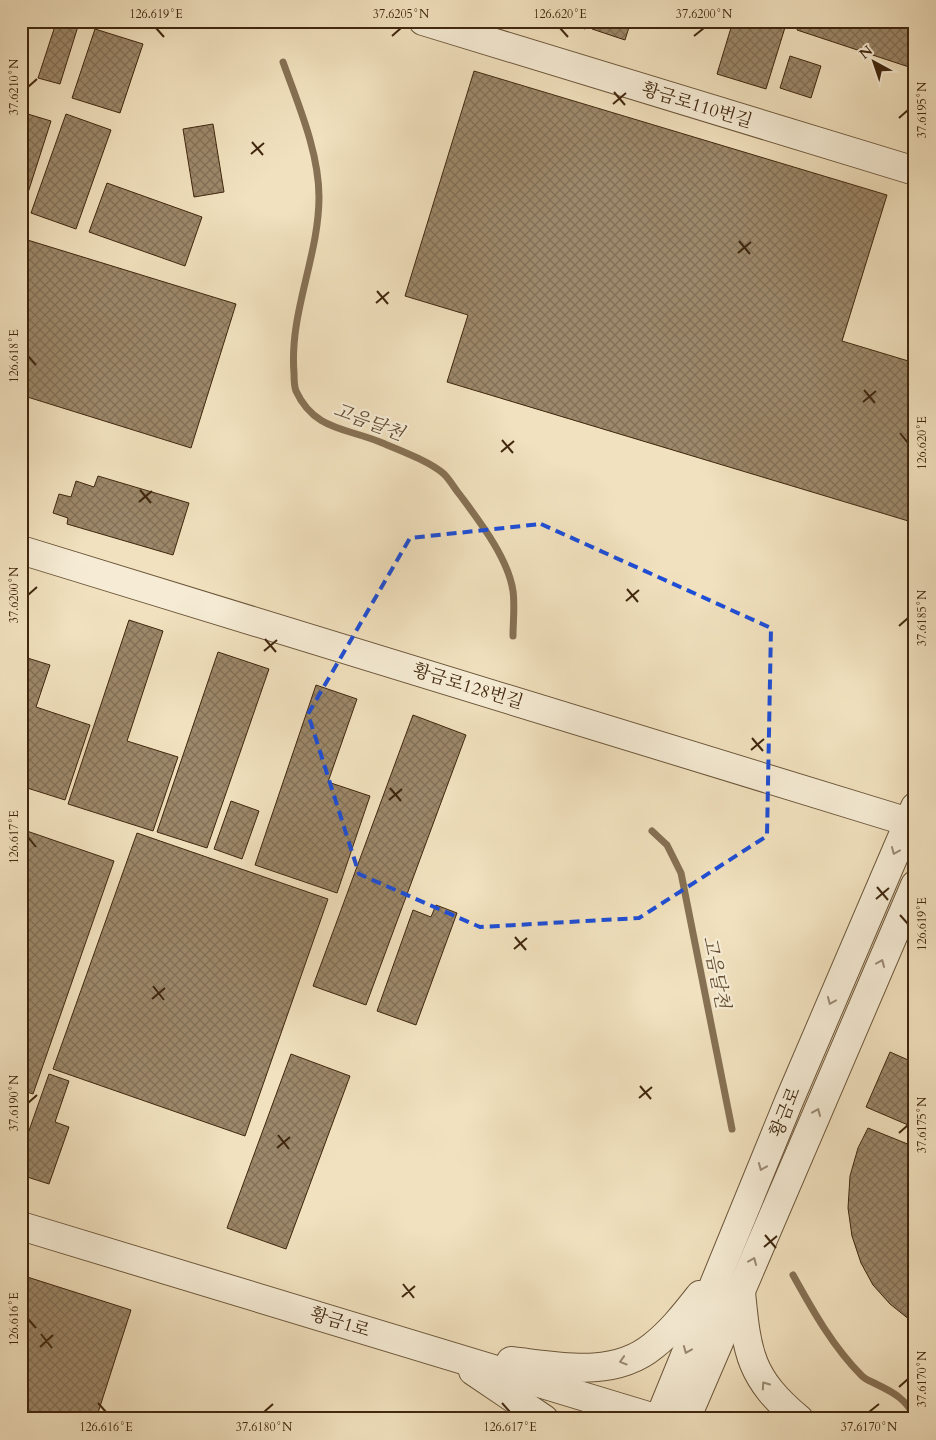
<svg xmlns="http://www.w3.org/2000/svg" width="936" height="1440" font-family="Cardo,'Noto Serif KR',serif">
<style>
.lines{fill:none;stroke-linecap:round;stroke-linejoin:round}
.stream{stroke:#867154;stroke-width:7}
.building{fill:url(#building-cross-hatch);stroke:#40270e}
.minor-casing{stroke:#6c563a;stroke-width:30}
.minor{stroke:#f6ecd5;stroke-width:28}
.oneway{stroke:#9b8a72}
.marked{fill:none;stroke:#1d4ed8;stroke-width:4;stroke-dasharray:10 6;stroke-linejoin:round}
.ticks{fill:none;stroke:#40270e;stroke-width:2}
.labels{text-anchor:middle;stroke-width:4.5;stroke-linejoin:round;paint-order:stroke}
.street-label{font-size:18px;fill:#40270e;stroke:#f6ecd5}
.water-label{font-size:19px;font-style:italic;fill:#634c31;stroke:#f6ecd5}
.neatline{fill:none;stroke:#40270e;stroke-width:2}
.ticks-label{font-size:12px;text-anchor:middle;fill:#40270e}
</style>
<defs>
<pattern id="building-cross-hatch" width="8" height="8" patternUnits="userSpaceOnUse" patternTransform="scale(1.25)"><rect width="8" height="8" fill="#9c886a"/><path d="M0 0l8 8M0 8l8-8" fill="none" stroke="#816f56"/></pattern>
</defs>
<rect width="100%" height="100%" fill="#f1e1be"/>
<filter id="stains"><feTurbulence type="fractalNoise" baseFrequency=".004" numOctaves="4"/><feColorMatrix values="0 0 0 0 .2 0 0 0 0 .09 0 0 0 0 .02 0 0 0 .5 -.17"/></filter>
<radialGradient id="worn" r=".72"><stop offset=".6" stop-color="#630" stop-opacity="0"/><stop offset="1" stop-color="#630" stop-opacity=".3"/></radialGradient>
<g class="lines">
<g class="stream">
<path d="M283,62C298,104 319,152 319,197C319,256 289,313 294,373C294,378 294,386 296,391C314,430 346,428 380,442C399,450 429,461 444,474C450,480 455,489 460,495C480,522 508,558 513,591C515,606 513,622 513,636"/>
<polyline points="652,831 667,845 681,873 732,1129"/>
<path d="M793,1275C813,1311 833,1347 862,1376C866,1380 873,1382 878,1385C895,1393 906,1400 915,1417"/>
</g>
</g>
<g class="building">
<polygon points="561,21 588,21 585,29"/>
<polygon points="594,21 631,21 625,40 592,29"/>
<polygon points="733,21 787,21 766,89 717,74"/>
<polygon points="800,21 915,21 915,69 797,30"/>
<polygon points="79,23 60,84 38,78 55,26"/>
<polygon points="95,29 143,44 120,113 72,98"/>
<polygon points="790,56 821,66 811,98 780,88"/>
<polygon points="474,71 887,195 842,341 915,363 915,523 447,382 468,315 405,296"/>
<polygon points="21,112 51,121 25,202 21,201"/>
<polygon points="66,114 111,130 76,229 31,213"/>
<polygon points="213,124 224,192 194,197 183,129"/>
<polygon points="107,183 202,217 185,266 89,232"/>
<polygon points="21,238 236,304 191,448 21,395"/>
<polygon points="98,476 189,503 173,555 67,524 68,518 53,513 59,494 71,497 76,481 94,487"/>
<polygon points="129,620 163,631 127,741 178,757 153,831 68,804"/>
<polygon points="218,652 269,669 207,848 157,832"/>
<polygon points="21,656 50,665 36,707 90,725 65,800 21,786"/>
<polygon points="316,685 357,699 328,782 370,796 337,893 255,865"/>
<polygon points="413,715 466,735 366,1005 313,986"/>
<polygon points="231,801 259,811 242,859 214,849"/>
<polygon points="21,829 114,861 33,1094 21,1090"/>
<polygon points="137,833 328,899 245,1136 53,1069"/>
<polygon points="436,905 457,913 416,1025 377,1011 413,910 431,917"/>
<polygon points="890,1052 915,1063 915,1128 866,1107"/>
<polygon points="291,1054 350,1076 286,1249 227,1228"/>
<polygon points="49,1074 69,1081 55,1122 69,1127 49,1184 21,1175 21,1153"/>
<polygon points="868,1128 915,1147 915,1324 890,1304 873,1285 861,1263 852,1236 848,1208 850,1176 858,1148"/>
<polygon points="21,1275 131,1310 96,1419 21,1419"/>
</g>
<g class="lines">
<defs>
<g id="minor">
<polyline points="423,21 915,171"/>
<polyline points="21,550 915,824"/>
<polyline points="21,1226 658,1419"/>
<path d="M741,1292C747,1354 750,1378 799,1419"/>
<path d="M511,1361C557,1366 613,1379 653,1346C671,1332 685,1314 700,1295"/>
<polyline points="473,1371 544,1419"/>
<polyline points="659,1419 789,1101 915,807"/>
<polyline points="686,1419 915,885"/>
</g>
</defs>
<use href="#minor" class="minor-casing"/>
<use href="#minor" class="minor"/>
</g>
<defs><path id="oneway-chevron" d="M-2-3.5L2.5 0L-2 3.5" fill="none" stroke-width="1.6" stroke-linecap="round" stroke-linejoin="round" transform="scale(1.25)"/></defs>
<g class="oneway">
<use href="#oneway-chevron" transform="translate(895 851) rotate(113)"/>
<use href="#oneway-chevron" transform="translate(881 963) rotate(-67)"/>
<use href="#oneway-chevron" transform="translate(831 1001) rotate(113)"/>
<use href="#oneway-chevron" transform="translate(817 1112) rotate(-67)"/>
<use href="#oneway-chevron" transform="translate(762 1167) rotate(112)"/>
<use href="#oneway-chevron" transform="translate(753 1261) rotate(-67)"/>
<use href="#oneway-chevron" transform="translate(687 1350) rotate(112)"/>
<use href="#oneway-chevron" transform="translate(623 1361) rotate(163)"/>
<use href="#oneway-chevron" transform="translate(765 1385) rotate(-125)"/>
</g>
<path class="marked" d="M541,524L771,628L767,836L639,918L480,927L359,874L308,714L410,538Z"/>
<path class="ticks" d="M156,28L164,37M560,28L568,37M392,36L401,28M694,36L704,28M28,87L37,79M614,92L625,105M613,104L626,93M899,118L908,110M252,142L263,155M251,154L264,143M739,241L750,254M738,253L751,242M377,291L388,304M376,303L389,292M28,356L36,365M864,390L875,403M863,402L876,391M900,433L908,443M502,440L513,453M501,452L514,441M140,490L151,503M139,502L152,491M627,589L638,602M28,595L37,587M626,601L639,590M899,626L908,618M265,639L276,652M264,651L277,640M752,738L763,751M751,750L764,739M390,788L401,801M389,800L402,789M28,837L36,847M877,887L888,900M876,899L889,888M900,915L908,924M515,937L526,950M514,949L527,938M153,986L164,1000M152,999L165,988M640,1086L651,1099M639,1098L652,1087M28,1103L37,1095M899,1133L908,1125M278,1135L289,1149M277,1148L290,1137M765,1235L776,1248M764,1247L777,1236M403,1284L414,1298M402,1297L415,1286M28,1319L36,1328M41,1334L52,1348M40,1347L53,1335M899,1387L908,1379M98,1403L106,1412M502,1403L510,1412M264,1412L273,1404M869,1412L879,1404"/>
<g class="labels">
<g class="street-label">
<text transform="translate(697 105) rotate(17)" y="6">황금로110번길</text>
<text transform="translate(468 686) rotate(17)" y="6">황금로128번길</text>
<text transform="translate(785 1112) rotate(-68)" y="6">황금로</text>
<text transform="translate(340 1322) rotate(17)" y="6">황금1로</text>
</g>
<g class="water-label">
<text transform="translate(369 421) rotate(21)" y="7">고음달천</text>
<text transform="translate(717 972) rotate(79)" y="7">고음달천</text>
</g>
</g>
<rect width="936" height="1440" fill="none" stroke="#f1e1be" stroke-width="55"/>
<g transform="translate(874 62) rotate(320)" stroke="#f6ecd5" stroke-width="4" paint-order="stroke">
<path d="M0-4L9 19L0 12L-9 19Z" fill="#40270e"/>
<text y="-8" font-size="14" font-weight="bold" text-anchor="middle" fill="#40270e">N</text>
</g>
<rect x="28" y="28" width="880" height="1384" class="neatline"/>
<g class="ticks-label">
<text x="156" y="18">126.619°E</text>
<text x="401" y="18">37.6205°N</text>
<text x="560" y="18">126.620°E</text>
<text x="704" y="18">37.6200°N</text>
<text transform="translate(14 87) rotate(-90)" y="4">37.6210°N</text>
<text transform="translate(922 110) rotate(-90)" y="4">37.6195°N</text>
<text transform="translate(14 356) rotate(-90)" y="4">126.618°E</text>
<text transform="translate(922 443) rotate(-90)" y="4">126.620°E</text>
<text transform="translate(14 595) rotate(-90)" y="4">37.6200°N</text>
<text transform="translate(922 618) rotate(-90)" y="4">37.6185°N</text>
<text transform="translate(14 837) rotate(-90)" y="4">126.617°E</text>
<text transform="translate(922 924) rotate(-90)" y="4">126.619°E</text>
<text transform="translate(14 1103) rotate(-90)" y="4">37.6190°N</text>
<text transform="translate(922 1125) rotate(-90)" y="4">37.6175°N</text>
<text transform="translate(14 1319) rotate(-90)" y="4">126.616°E</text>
<text transform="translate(922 1379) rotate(-90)" y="4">37.6170°N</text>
<text x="106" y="1431">126.616°E</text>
<text x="264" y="1431">37.6180°N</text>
<text x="510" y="1431">126.617°E</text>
<text x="869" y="1431">37.6170°N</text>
</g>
<rect width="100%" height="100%" filter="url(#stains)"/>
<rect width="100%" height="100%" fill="url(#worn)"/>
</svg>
